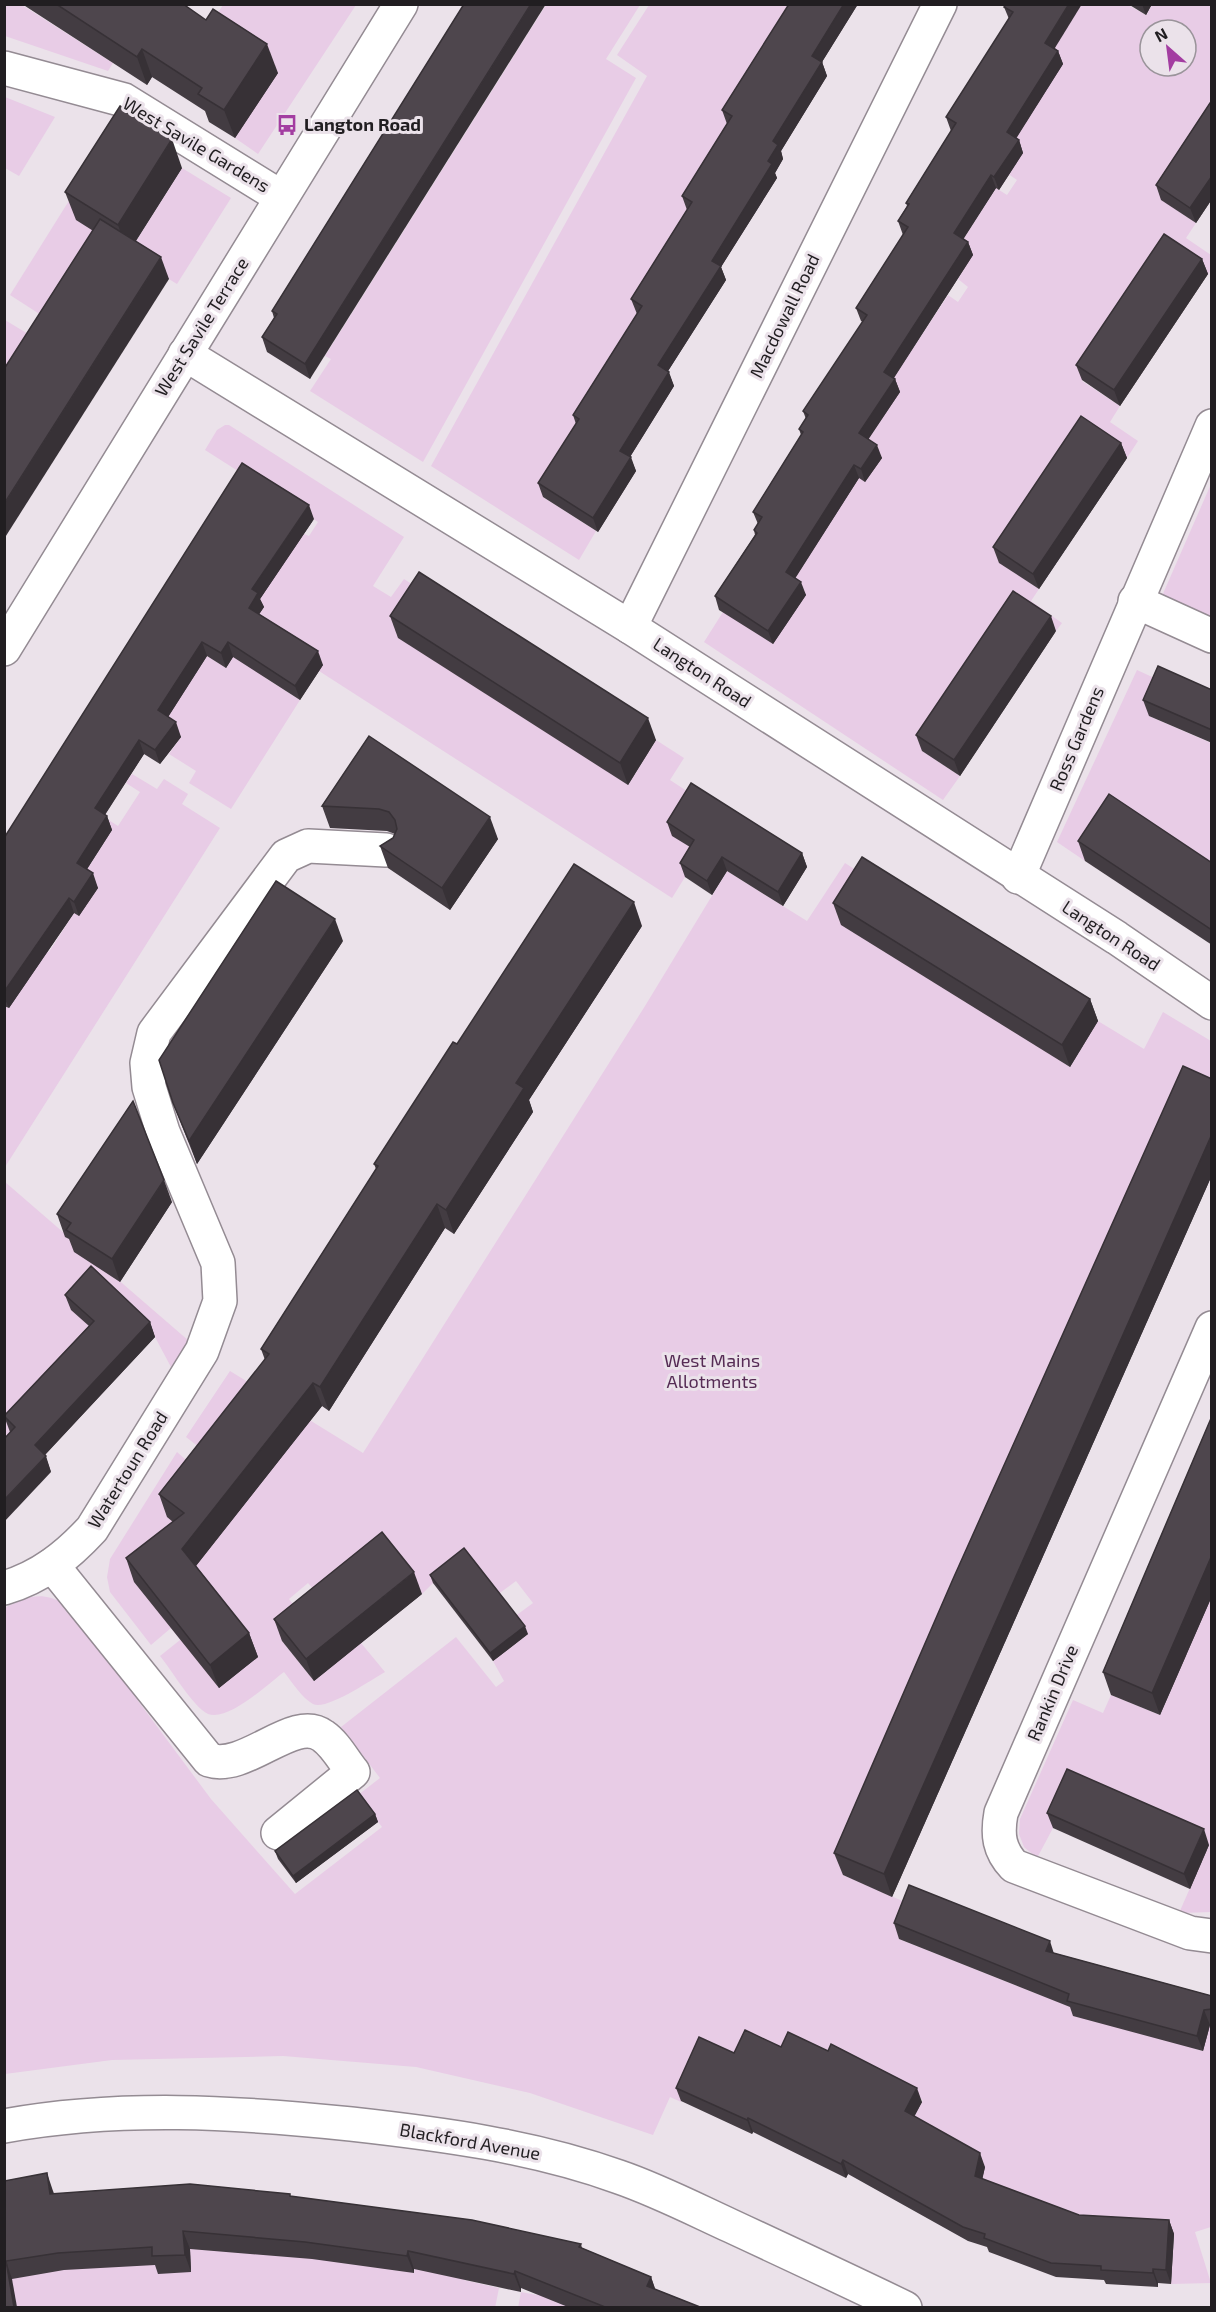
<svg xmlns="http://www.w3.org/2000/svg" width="1216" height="2312" font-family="'Exo 2',sans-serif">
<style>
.green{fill:#e8cce6;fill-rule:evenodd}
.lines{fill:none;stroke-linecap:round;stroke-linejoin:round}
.minor-casing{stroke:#948b93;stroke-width:36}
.minor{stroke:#fff;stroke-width:33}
.wall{fill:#433c42}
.shaded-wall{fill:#373136}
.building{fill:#4e464d;stroke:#373136;stroke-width:1.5}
.labels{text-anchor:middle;stroke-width:6;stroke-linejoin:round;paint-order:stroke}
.poi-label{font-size:18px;font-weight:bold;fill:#211e21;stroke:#ebe2ea;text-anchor:start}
.street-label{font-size:18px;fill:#211e21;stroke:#ebe2ea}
.park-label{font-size:18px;fill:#562c55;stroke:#ebe2ea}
</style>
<rect width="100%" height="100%" fill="#ebe2ea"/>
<g class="green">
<polygon points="5,4 22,5 113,63 108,71 5,36"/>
<polygon points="223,5 356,5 258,154 235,138 277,72 201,38"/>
<polygon points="546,5 640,5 606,59 636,78 423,462 310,391 331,359 325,356"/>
<polygon points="649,5 788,5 799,13 687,210 647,320 543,497 596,531 579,560 431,466 647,76 617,55"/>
<path d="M1081,5H1128L1146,15L1152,5H1211V124L1161,199L1196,223L1186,238L1211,255V269L1208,275L1170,249L1082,381L1120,406L1110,422L1138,441L1127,458L999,562L1039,589L1031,601L1062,623L1056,631L1019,606L922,751L960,776L943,800L704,642L723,612L777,576L899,392L869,326L910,353L948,295L958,302L968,287L958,279L972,255L959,246L996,188L1007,195L1017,180L985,158L1011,145L1046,54ZM1150,30H1186V66H1150Z"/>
<polygon points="5,97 55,117 19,176 5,168"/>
<polygon points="182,168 231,198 177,284 128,254"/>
<polygon points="82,180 108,241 55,324 10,295"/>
<polygon points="5,320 43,343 5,403"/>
<polygon points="225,425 229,425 404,537 373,586 391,597 404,579 427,594 628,785 656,740 684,758 670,780 696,797 700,853 672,898 319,671 255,621 251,599 290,554 304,534 309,536 318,522 205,450 217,430"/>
<polygon points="1211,484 1211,618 1162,596"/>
<polygon points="236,652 267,679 300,700 231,809 189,783 196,771 169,754 181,737 163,724 207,656 226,668"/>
<polygon points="1137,670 1163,682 1149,716 1211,743 1211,878 1085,861 1057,842"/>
<polygon points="132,774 157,789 164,779 188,794 182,804 220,828 5,1167 5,1006 9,1008 27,939 49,952 74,913 67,867 90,865 112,830 104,817 118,826 140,792 126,783"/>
<path d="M845,863L870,879L1070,1067L1098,1021L1144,1049L1163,1012L1211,1041V1097L843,1875L914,1906L899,1939L1040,1995L1202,2051L1211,2019V2227L1195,2232L1211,2283L1171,2284L1174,2235L1095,2243L903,2139L923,2100L905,2090L739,2067L704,2051L681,2102L670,2097L653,2135L530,2093L416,2067L283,2056L112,2060L5,2074L4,1608C31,1596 39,1591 66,1604L211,1799L295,1894L382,1827L358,1795L380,1778L341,1727L456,1637L496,1687L504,1681L493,1661L528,1634L514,1617L533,1603L516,1581L497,1595L433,1583L422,1594L391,1555L327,1605L308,1583L289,1599L307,1622L282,1641L314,1681L361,1643L385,1672C371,1680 326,1711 313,1704C302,1698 292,1682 284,1672C268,1684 228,1722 208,1714C193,1707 171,1669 160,1656L180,1640L171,1628L151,1645L110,1592L107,1577L110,1559L177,1452L202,1474L214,1459L186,1437L230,1371L363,1453L645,1006L727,871L807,921Z"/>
<polygon points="5,1182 189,1341 171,1367 155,1337 99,1336 21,1443 5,1460"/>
<polygon points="1211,1596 1211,1912 1182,1913 1179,1913 1209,1845 1053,1828 1037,1858 1024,1847 1019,1834 1020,1819 1073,1700 1103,1713 1111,1695 1160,1715"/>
<polygon points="297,2212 414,2273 420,2229 473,2236 464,2280 499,2288 495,2308 17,2308 4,2265 189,2236"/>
<polygon points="576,2288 568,2307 518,2308 521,2292 537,2295"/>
</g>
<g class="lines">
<defs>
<g id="minor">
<polyline points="4,68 124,100 281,197"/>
<polyline points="185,354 630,627 1117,938 1212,1003"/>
<polyline points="1135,601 1212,636"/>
<polyline points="630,627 940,4"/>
<polyline points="4,649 401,4"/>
<polyline points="1018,877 1212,426"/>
<path d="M1212,1328L1001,1813C997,1835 999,1850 1014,1866L1190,1933L1212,1936"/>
<path d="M52,1565L209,1760C246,1772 294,1714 323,1736C335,1744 344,1761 353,1772L278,1833"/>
<path d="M4,1588C41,1577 67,1556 92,1529L202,1351L220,1301L218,1263L163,1132L149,1087L147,1063L154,1033L286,856L308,846L386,850"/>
<path d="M4,2126C121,2105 235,2112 351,2124C441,2134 533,2146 619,2177C657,2190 694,2209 731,2226C789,2253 847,2280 905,2308"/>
</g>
</defs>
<use href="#minor" class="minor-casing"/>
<use href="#minor" class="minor"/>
</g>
<g class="wall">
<polygon points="22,4 183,4 278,73 235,138 209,122 205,111 152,77 147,85"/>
<polygon points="464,4 310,379 267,352 262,337 274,318 272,311"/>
<polygon points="787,4 858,4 822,62 827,76 781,151 783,159 775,173 777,178 721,267 726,280 668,371 674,386 630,457 636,471 598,532 543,497 538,483 576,424 573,415 637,314 631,299 687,210 682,196 727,124 722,110 788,6"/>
<polygon points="1006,4 1058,51 1063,64 1016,138 1019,140 1023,153 999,190 996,188 963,239 968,242 973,255 894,378 895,379 900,392 868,439 882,458 865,482 859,478 795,578 806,595 773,644 719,610 715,596 755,535 754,530 758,524 753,512 801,435 799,429 806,419 803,411 863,322 861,321 856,308 903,235 898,221 907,206 906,203 951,131 946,117 1009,19 1004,7"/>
<polygon points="1128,4 1152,4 1146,15"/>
<polygon points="1212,100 1212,199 1196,223 1161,200 1156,185"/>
<polygon points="182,168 136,241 169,279 76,220 65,192"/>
<polygon points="1202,259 1208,274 1120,406 1082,380 1076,365"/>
<polygon points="1121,443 1127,458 1039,589 999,563 993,547"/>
<polygon points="314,519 260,599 264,607 259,614 323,665 300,700 233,657 226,668 207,656 168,717 181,737 160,764 144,754 105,815 107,816 112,830 87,869 98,888 79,916 74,913 9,1008 4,1006 4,838"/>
<polygon points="390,616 656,740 628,785 398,638"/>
<polygon points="1056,631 960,776 922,751 916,735"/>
<polygon points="1212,690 1212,743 1149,716 1143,700"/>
<polygon points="369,736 498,839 450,910 388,868 380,846 393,838 395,834 387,831 330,828 322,806"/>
<polygon points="667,822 802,853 807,867 783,906 727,871 712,895 685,877 680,863 690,847 672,836"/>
<polygon points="1078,841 1212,863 1212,945 1085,861"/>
<polygon points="833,903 1090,999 1098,1021 1070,1067 841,925"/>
<polygon points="642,926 529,1100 533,1112 454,1234 445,1228 329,1411 322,1406 196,1566 249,1633 258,1657 219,1688 134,1582 126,1558 173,1522 167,1517 159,1494 265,1360 261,1349 376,1169 374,1164 457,1044"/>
<polygon points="343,941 197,1164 173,1103"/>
<polygon points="1212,1079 1212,1175 892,1897 843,1875 834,1853"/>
<polygon points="172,1202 120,1282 74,1252 69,1239 65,1237 57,1214"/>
<polygon points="65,1295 150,1322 155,1337 45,1455 51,1472 10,1432 4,1416 89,1326 71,1310"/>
<polygon points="1212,1416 1212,1596 1160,1715 1111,1695 1103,1672"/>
<polygon points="430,1575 528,1634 493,1661 433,1583"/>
<polygon points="422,1594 314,1681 282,1641 274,1619"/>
<polygon points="1047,1813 1209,1845 1190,1889 1053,1828"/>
<polygon points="375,1814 378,1822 296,1883 278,1859 275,1851"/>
<polygon points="894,1923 1054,1953 1212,1996 1212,2025 1210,2025 1203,2051 1073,2016 1070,2007 899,1939"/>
<polygon points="781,2047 922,2102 914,2116 985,2167 982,2179 1079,2215 1169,2220 1174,2234 1171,2284 1158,2283 1158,2287 1106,2284 1104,2280 1056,2277 989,2252 987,2247 968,2241 848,2174 846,2178 753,2132 752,2134 681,2101 676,2088 734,2053"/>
<polygon points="4,2181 53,2191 54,2194 291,2196 581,2244 582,2248 651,2277 655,2289 700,2307 568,2307 521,2288 521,2292 414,2269 414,2273 312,2259 190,2249 191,2272 158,2274 155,2265 64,2270 12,2279 4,2307"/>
</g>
<g class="shaded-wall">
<polygon points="531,4 546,4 310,379 305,364"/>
<polygon points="844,4 858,4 817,70 812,56"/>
<polygon points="1069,4 1082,4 1050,56 1045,43"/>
<polygon points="1142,4 1152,4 1146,15"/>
<polygon points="267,44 278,73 235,138 224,110"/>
<polygon points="142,49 152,77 147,85 137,57"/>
<polygon points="1058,51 1063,64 1012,145 1007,132"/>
<polygon points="822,62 827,76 781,151 783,159 775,173 777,178 721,267 726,280 663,379 658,365 773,141"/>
<polygon points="172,139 182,168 128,253 118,225"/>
<polygon points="1019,140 1023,153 999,190 994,177"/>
<polygon points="991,175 996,188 959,246 954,233"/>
<polygon points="1212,176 1212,199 1196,223 1190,208"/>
<polygon points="968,242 973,255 889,385 884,372"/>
<polygon points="161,257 169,279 4,539 4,504"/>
<polygon points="1202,259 1208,274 1120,406 1114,390"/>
<polygon points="669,372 674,386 625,465 620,451"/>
<polygon points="895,379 900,392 864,446 859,433"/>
<polygon points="1121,443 1127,458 1039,589 1033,574"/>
<polygon points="877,445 882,458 865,482 861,469"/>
<polygon points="631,457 636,471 598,532 593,518"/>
<polygon points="854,465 859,478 791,585 786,572"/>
<polygon points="309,505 314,519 260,599 264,607 254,622 249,608 252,589"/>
<polygon points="801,582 806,595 773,644 768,631"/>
<polygon points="1051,616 1056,631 960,776 954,760"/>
<polygon points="202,642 207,656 163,725 158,710"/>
<polygon points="228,642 233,657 226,668 221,653"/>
<polygon points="318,651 323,665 300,700 295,686"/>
<polygon points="648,718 656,740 628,785 620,763"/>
<polygon points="176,722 181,737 160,764 155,750"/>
<polygon points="139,740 144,754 100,822 95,808"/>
<polygon points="107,816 112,830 82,877 77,863"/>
<polygon points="490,817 498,839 450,910 442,888"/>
<polygon points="802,853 807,867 783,906 778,892"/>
<polygon points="722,857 727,871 712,895 707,881"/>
<polygon points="93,873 98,888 79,916 74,902"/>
<polygon points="69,898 74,913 9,1008 4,997 4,992"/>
<polygon points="634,902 642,926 529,1100 533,1112 454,1234 446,1210 516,1083"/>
<polygon points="335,919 343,941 197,1164 189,1141"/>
<polygon points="1090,999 1098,1021 1070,1067 1062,1045"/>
<polygon points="1212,1134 1212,1175 892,1897 884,1874"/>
<polygon points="164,1180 172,1202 120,1282 112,1259"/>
<polygon points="437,1204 445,1228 329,1411 320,1387"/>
<polygon points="150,1322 155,1337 40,1460 35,1445"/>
<polygon points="313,1383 322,1406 191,1572 182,1549"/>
<polygon points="46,1456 51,1472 4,1522 4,1500"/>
<polygon points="1212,1555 1212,1596 1160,1715 1152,1693"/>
<polygon points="414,1572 422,1594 314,1681 306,1659"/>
<polygon points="525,1626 528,1634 493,1661 490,1653"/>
<polygon points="249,1633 258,1657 219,1688 210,1665"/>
<polygon points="375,1814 378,1822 296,1883 293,1876"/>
<polygon points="1204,1829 1209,1845 1190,1889 1184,1874"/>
<polygon points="1050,1941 1055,1957 1046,1951"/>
<polygon points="1204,2010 1210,2025 1203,2051 1197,2036"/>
<polygon points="917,2088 922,2102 910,2125 905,2111"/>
<polygon points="748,2118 753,2132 752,2134 747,2120"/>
<polygon points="980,2153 985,2167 980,2190 975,2176"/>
<polygon points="843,2160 848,2174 846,2178 841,2164"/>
<polygon points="47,2173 53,2191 57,2212 50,2194"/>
<polygon points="1169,2220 1174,2234 1171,2284 1166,2270"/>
<polygon points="183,2231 190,2249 191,2272 185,2255"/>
<polygon points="408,2251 414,2269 414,2273 407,2256"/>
<polygon points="6,2261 12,2279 17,2307 14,2307"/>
<polygon points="1153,2269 1158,2283 1158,2287 1153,2273"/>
<polygon points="515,2271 521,2288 521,2292 514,2274"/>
<polygon points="651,2277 657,2294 647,2286"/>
</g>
<g class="building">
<polygon points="56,4 183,4 206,20 213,9 267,44 224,110 198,94 202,88 142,49 137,57"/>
<polygon points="464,4 531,4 305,364 262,337 277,314 272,311"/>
<polygon points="789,4 844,4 812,56 822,62 773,141 778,145 768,161 772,164 712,261 721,266 658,365 669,372 620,451 631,457 593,518 538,483 579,419 573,415 642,306 631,299 692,202 682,196 732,116 722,110"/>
<polygon points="1006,4 1069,4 1045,43 1058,51 1007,132 1019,140 994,177 991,175 954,233 968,242 884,372 895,379 859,433 877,445 861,469 854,465 786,572 801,582 768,631 715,596 757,533 754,530 762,517 753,512 803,432 799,429 808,415 803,411 867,315 856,308 908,227 898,221 909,204 906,203 956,123 946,117 1013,12 1004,7"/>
<polygon points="1212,100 1212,176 1190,208 1156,185"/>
<polygon points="120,106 172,139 118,225 65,192"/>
<polygon points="100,219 161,257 4,504 4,369"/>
<polygon points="1164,234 1202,259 1114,390 1076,365"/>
<polygon points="1081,416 1121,443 1033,574 993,547"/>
<polygon points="242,463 309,505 252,589 258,593 249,608 318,651 295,686 228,642 221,653 202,642 158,710 176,722 155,750 139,740 95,808 107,816 77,863 93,873 74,902 69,898 4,992 4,838"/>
<polygon points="419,572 648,718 620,763 390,616"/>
<polygon points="1013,591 1051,616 954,760 916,735"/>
<polygon points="1158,666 1212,690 1212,730 1143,700"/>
<polygon points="369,736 490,817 442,888 380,846 393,838 397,829 395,820 389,812 379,809 322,806"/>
<polygon points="691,783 802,853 778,892 722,857 707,881 680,863 694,840 667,822"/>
<polygon points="1109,794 1212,863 1212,930 1078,841"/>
<polygon points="862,857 1090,999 1062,1045 833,903"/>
<polygon points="574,864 634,902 516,1083 524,1088 446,1210 437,1204 320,1387 313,1383 182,1549 249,1633 210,1665 126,1558 184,1513 159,1494 269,1354 261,1349 378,1166 374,1164 453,1042 457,1044"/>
<polygon points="276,881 335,919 189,1141 173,1103 159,1060"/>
<polygon points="1183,1066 1212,1079 1212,1134 884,1874 834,1853 953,1579"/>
<polygon points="133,1101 164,1180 112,1259 66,1230 71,1223 57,1214"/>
<polygon points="91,1266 150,1322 35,1445 46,1456 4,1500 4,1439 15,1427 4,1416 94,1321 65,1295"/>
<polygon points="1212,1416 1212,1555 1152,1693 1103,1672"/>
<polygon points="382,1532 414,1572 306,1659 274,1619"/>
<polygon points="464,1548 525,1626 490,1653 430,1575"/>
<polygon points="1067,1769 1204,1829 1184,1874 1047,1813"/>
<polygon points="357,1790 375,1814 293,1876 275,1851"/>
<polygon points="909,1885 1050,1941 1046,1951 1212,1996 1212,2009 1204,2010 1197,2036 1067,2001 1069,1994 894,1923"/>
<polygon points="745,2030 781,2047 788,2032 828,2051 831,2044 917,2088 905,2111 980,2153 975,2176 1079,2215 1169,2220 1166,2270 1153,2269 1153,2273 1101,2270 1101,2266 1051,2263 984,2238 985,2234 963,2227 843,2160 841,2164 748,2118 747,2120 676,2088 699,2037 734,2053"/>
<polygon points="47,2173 50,2194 190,2184 290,2194 290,2196 472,2220 581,2244 579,2247 651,2277 647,2286 700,2307 605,2307 515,2271 514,2274 408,2251 407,2256 305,2242 183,2231 185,2255 152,2256 152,2247 58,2253 6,2261 14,2307 4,2307 4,2181"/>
</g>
<defs>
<symbol id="bus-bare" viewBox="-9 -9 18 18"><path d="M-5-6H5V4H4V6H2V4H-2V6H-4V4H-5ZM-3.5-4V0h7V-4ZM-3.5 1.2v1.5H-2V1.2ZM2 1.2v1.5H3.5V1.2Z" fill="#a33da1" stroke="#ebe2ea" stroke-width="2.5" paint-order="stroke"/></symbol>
</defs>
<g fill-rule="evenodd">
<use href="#bus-bare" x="272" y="110" width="30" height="30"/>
</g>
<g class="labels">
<g class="poi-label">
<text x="304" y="131">Langton Road</text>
</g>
<g class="street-label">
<text transform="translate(196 145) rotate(31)" y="6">West Savile Gardens</text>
<text transform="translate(785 316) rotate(-64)" y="6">Macdowall Road</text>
<text transform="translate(202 327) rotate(-58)" y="6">West Savile Terrace</text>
<text transform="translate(702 673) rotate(33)" y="6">Langton Road</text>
<text transform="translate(1077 739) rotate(-67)" y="6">Ross Gardens</text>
<text transform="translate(1111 936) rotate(33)" y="6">Langton Road</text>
<text transform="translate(128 1470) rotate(-58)" y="6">Watertoun Road</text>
<text transform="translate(1053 1693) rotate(-67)" y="6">Rankin Drive</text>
<text transform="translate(470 2142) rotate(10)" y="6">Blackford Avenue</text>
</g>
<g class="park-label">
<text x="712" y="1367">West Mains<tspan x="712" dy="21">Allotments</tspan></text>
</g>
</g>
<rect width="1216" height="2312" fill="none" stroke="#211e21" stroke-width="12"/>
<g transform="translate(1168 48) rotate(332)"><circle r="28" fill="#ebe2ea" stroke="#9a949a" stroke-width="1.5"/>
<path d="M0-4.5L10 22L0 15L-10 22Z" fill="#a33da1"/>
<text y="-9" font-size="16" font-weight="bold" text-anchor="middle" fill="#211e21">N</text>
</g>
</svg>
